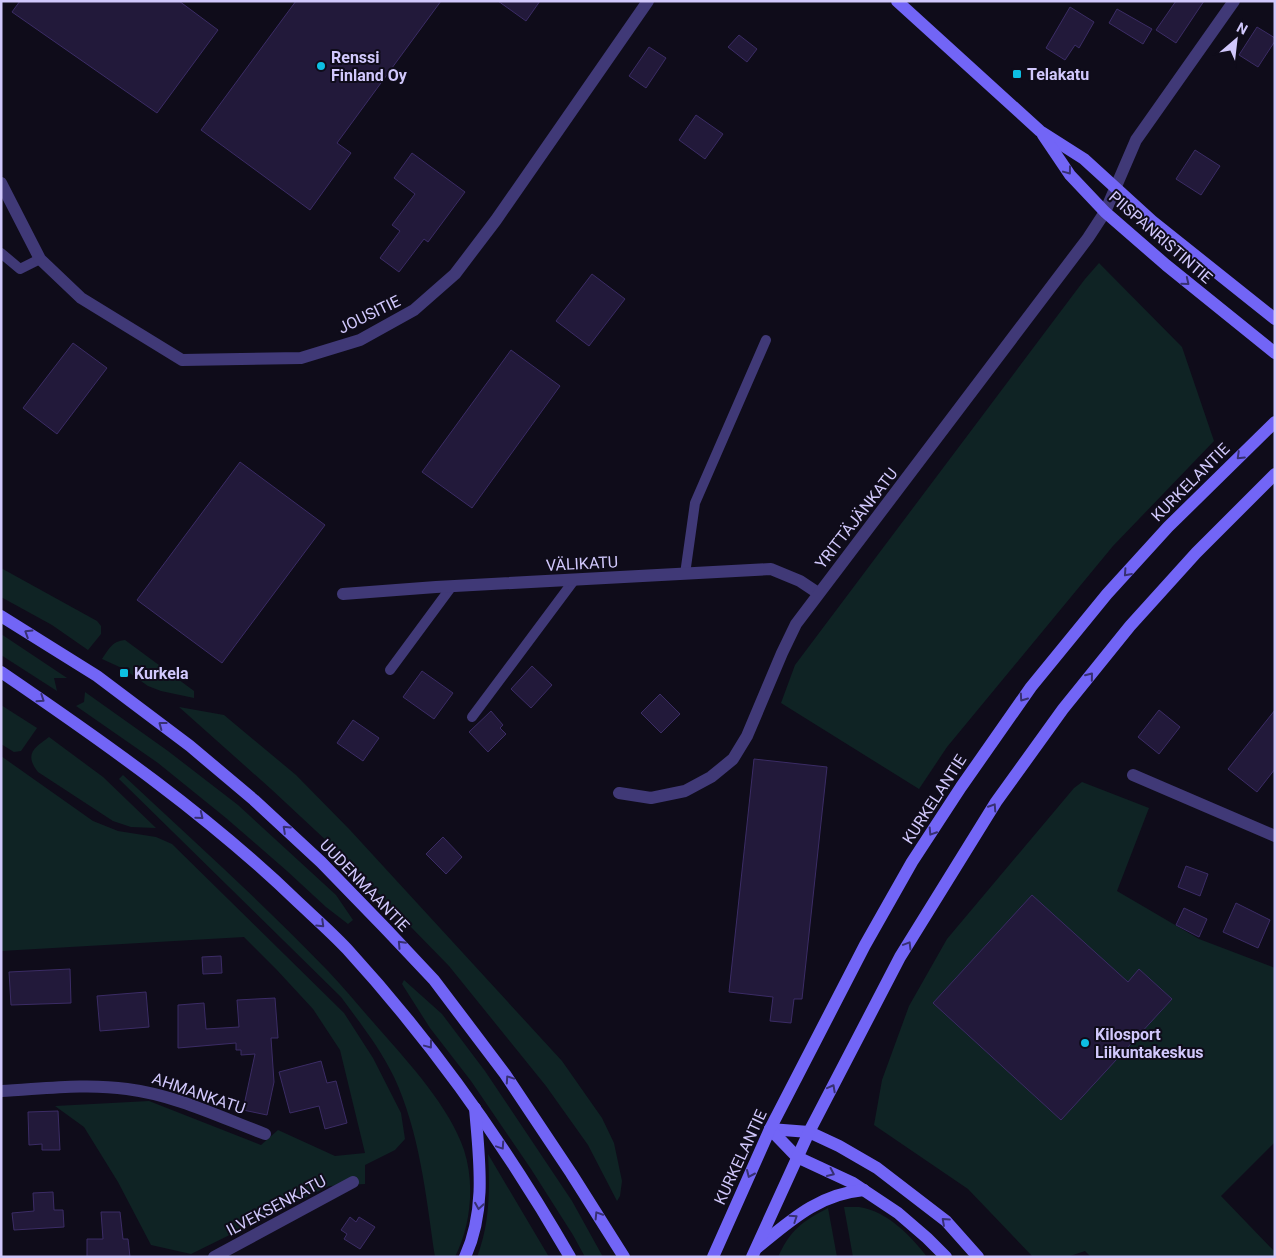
<svg xmlns="http://www.w3.org/2000/svg" width="1276" height="1258" font-family="Roboto,sans-serif">
<style>
.green{fill:#0f2324}
.building{fill:#22193a;stroke:#3b2c65}
.lines{fill:none;stroke-linecap:round;stroke-linejoin:round}
.lane{stroke:#403977;stroke-width:10}
.street{stroke:#403977;stroke-width:12}
.secondary{stroke:#7265f6;stroke-width:12}
.oneway{stroke:#373072}
.poi-dot{fill:#0dbfe3;stroke:#0f0c1a;stroke-width:2}
.labels{text-anchor:middle;stroke-width:4;stroke-linejoin:round;paint-order:stroke}
.poi-label{font-size:16px;font-weight:bold;fill:#d1c8fc;stroke:#0f0c1a;text-anchor:start}
.street-label{font-size:16px;fill:#d1c8fc;stroke:#0f0c1a}
</style>
<rect width="100%" height="100%" fill="#0f0c1a"/>
<g class="green">
<polygon points="1099,263 1182,347 1214,441 1113,546 947,747 919,789 781,703 795,665 1085,279"/>
<polygon points="1,568 97,621 101,626 101,634 88,650 52,625 1,597"/>
<polygon points="1,634 67,678 54,678 57,691 1,655"/>
<path d="M125,640L194,691V698L161,691L148,686L124,669L102,659C109,649 112,641 125,640Z"/>
<polygon points="85,692 168,751 238,805 336,895 353,920 348,924 326,907 287,871 226,818 158,763 76,706 84,702"/>
<polygon points="1,705 37,728 21,751 14,752 1,744"/>
<polygon points="179,707 224,715 296,775 350,830 562,1061 602,1118 614,1143 622,1181 620,1196 617,1201 588,1145 546,1086 449,966 330,844 271,789"/>
<path d="M49,737L103,777L156,828L131,827L113,821L38,772C24,754 34,748 49,737Z"/>
<polygon points="1,756 93,821 118,831 156,837 172,844 344,1013 373,1058 401,1113 405,1139 395,1150 365,1165 365,1184 329,1186 191,1254 151,1245 118,1182 84,1127 55,1106 149,1101 261,1145 278,1130 335,1156 365,1153 340,1050 313,1009 276,969 244,937 1,951"/>
<path d="M123,775C192,840 263,903 328,971C346,990 363,1011 380,1030C410,1064 450,1108 464,1150C475,1184 471,1225 455,1257H435C426,1196 420,1133 394,1077C380,1048 360,1023 341,997L119,779Z"/>
<polygon points="1082,782 1149,808 1117,891 1199,939 1275,968 1275,1142 1221,1196 1275,1252 1275,1257 1091,1257 1085,1251 1067,1257 1033,1257 968,1189 874,1125 882,1080 909,1006 947,939 1074,788"/>
<polygon points="404,980 442,1014 485,1071 572,1201 603,1257 585,1257 573,1235 531,1169 471,1081 430,1028 402,984"/>
<path d="M488,1154L549,1257H477C490,1224 490,1188 488,1154Z"/>
<path d="M844,1207C849,1207 854,1207 859,1207C887,1211 911,1236 927,1257H853Z"/>
<path d="M828,1208L837,1257H778C790,1230 803,1221 828,1208Z"/>
</g>
<g class="building">
<polygon points="20,1 179,1 218,30 157,113 12,12"/>
<polygon points="296,1 441,1 337,143 351,153 310,210 201,130"/>
<polygon points="498,1 540,1 526,21"/>
<polygon points="1176,1 1204,1 1176,43 1156,30"/>
<polygon points="1070,7 1094,22 1079,48 1075,45 1065,60 1046,48"/>
<polygon points="1117,9 1152,29 1143,44 1109,23"/>
<polygon points="1257,27 1275,38 1275,41 1258,67 1239,55"/>
<polygon points="739,35 757,49 747,62 728,47"/>
<polygon points="649,47 666,58 646,88 629,76"/>
<polygon points="696,115 723,134 705,159 679,140"/>
<polygon points="1195,150 1220,166 1201,195 1176,179"/>
<polygon points="412,153 465,192 428,242 424,239 399,272 380,258 400,231 392,225 415,194 394,178"/>
<polygon points="592,274 625,299 589,346 556,321"/>
<polygon points="73,343 107,368 57,434 23,408"/>
<polygon points="511,350 560,386 472,508 422,472"/>
<polygon points="240,462 325,525 222,663 137,600"/>
<polygon points="532,666 552,685 531,708 511,689"/>
<polygon points="422,671 453,693 434,719 403,697"/>
<polygon points="660,694 680,714 661,733 641,713"/>
<polygon points="1159,710 1180,727 1159,754 1138,737"/>
<polygon points="1275,710 1275,769 1257,792 1228,769"/>
<polygon points="491,711 503,725 500,728 506,734 488,752 469,732"/>
<polygon points="353,720 379,738 363,761 337,743"/>
<polygon points="754,759 827,767 802,999 794,999 791,1023 770,1021 773,997 729,992"/>
<polygon points="443,837 462,857 446,874 426,854"/>
<polygon points="1186,866 1208,874 1200,896 1178,887"/>
<polygon points="1032,895 1128,982 1139,969 1172,999 1061,1120 933,1003"/>
<polygon points="1236,903 1270,920 1258,948 1223,932"/>
<polygon points="1184,908 1207,919 1199,937 1176,925"/>
<polygon points="221,956 222,973 203,974 202,957"/>
<polygon points="70,969 71,1003 11,1005 9,972"/>
<polygon points="146,992 149,1027 100,1031 97,996"/>
<polygon points="275,998 278,1038 271,1038 274,1082 267,1115 243,1110 255,1054 241,1055 241,1050 236,1050 236,1043 178,1048 178,1005 204,1003 206,1029 239,1027 237,1000"/>
<polygon points="321,1061 327,1083 336,1081 347,1123 325,1129 319,1106 290,1113 279,1072"/>
<polygon points="58,1111 60,1150 42,1150 42,1144 29,1145 28,1112"/>
<polygon points="53,1192 54,1210 63,1210 64,1227 14,1230 12,1213 34,1211 33,1193"/>
<polygon points="101,1212 120,1212 123,1239 128,1239 130,1257 87,1257 87,1239 103,1239"/>
<polygon points="350,1217 356,1222 359,1217 375,1227 360,1249 344,1239 347,1234 341,1230"/>
</g>
<g class="lines">
<g class="lane">
<polyline points="1,253 20,269 40,259"/>
<polyline points="685,574 695,503 766,340"/>
<polyline points="390,670 452,586"/>
<polyline points="472,717 575,579"/>
</g>
<g class="street">
<polyline points="1,183 40,259 81,298 182,360 301,358 360,340 414,310 455,274 496,220 648,1"/>
<polyline points="343,594 436,587 771,569 800,581 818,593"/>
<polyline points="1133,775 1275,836"/>
<polyline points="619,793 651,798 685,791 711,777 733,759 747,736 782,653 796,624 1088,238 1105,212 1136,140 1234,1"/>
<path d="M1,1091C42,1089 86,1083 127,1089C175,1095 220,1117 265,1134"/>
<polyline points="214,1257 353,1182"/>
</g>
<g class="secondary">
<polyline points="897,1 1040,131 1084,159 1152,221 1275,319"/>
<polyline points="1043,135 1070,175 1105,212 1166,265 1275,353"/>
<polyline points="1,616 97,676 190,746 254,800 321,862 386,929 434,980 505,1074 571,1173 624,1257"/>
<path d="M1,672C105,743 208,815 299,903C315,918 332,933 347,949C433,1043 506,1146 570,1257"/>
<polyline points="770,1129 809,1132 839,1146 877,1168 946,1221 978,1257"/>
<polyline points="770,1129 797,1157 853,1183 898,1213 927,1238 946,1257"/>
<path d="M758,1247C791,1220 819,1194 864,1190"/>
<path d="M465,1257C487,1209 479,1158 475,1108"/>
<polyline points="713,1257 770,1129 865,945 912,862 961,787 1031,687 1107,594 1168,527 1275,422"/>
<polyline points="752,1257 809,1132 900,957 996,802 1063,709 1130,626 1196,553 1275,474"/>
</g>
</g>
<defs><path id="oneway-chevron" d="M-2-3.5L2.5 0L-2 3.5" fill="none" stroke-width="1.6" stroke-linecap="round" stroke-linejoin="round" transform="scale(1.25)"/></defs>
<g class="oneway">
<use href="#oneway-chevron" transform="translate(1068 171) rotate(53)"/>
<use href="#oneway-chevron" transform="translate(1186 282) rotate(39)"/>
<use href="#oneway-chevron" transform="translate(1240 456) rotate(136)"/>
<use href="#oneway-chevron" transform="translate(1127 573) rotate(132)"/>
<use href="#oneway-chevron" transform="translate(28 633) rotate(-148)"/>
<use href="#oneway-chevron" transform="translate(1090 676) rotate(-51)"/>
<use href="#oneway-chevron" transform="translate(1023 698) rotate(125)"/>
<use href="#oneway-chevron" transform="translate(41 699) rotate(34)"/>
<use href="#oneway-chevron" transform="translate(162 725) rotate(-143)"/>
<use href="#oneway-chevron" transform="translate(993 807) rotate(-57)"/>
<use href="#oneway-chevron" transform="translate(200 816) rotate(39)"/>
<use href="#oneway-chevron" transform="translate(286 829) rotate(-137)"/>
<use href="#oneway-chevron" transform="translate(932 832) rotate(123)"/>
<use href="#oneway-chevron" transform="translate(321 924) rotate(44)"/>
<use href="#oneway-chevron" transform="translate(401 944) rotate(-133)"/>
<use href="#oneway-chevron" transform="translate(908 945) rotate(-59)"/>
<use href="#oneway-chevron" transform="translate(429 1045) rotate(53)"/>
<use href="#oneway-chevron" transform="translate(509 1079) rotate(-124)"/>
<use href="#oneway-chevron" transform="translate(832 1088) rotate(-62)"/>
<use href="#oneway-chevron" transform="translate(501 1146) rotate(56)"/>
<use href="#oneway-chevron" transform="translate(831 1173) rotate(25)"/>
<use href="#oneway-chevron" transform="translate(750 1174) rotate(114)"/>
<use href="#oneway-chevron" transform="translate(479 1206) rotate(99)"/>
<use href="#oneway-chevron" transform="translate(598 1215) rotate(-122)"/>
<use href="#oneway-chevron" transform="translate(794 1218) rotate(-34)"/>
<use href="#oneway-chevron" transform="translate(945 1221) rotate(-138)"/>
</g>
<g class="poi-dot">
<circle cx="321" cy="66" r="5"/>
<rect x="1012" y="69" width="10" height="10" rx="2.5"/>
<rect x="119" y="668" width="10" height="10" rx="2.5"/>
<circle cx="1085" cy="1043" r="5"/>
</g>
<g class="labels">
<g class="poi-label">
<text x="331" y="63">Renssi<tspan x="331" dy="18">Finland Oy</tspan></text>
<text x="1027" y="80">Telakatu</text>
<text x="134" y="679">Kurkela</text>
<text x="1095" y="1040">Kilosport<tspan x="1095" dy="18">Liikuntakeskus</tspan></text>
</g>
<g class="street-label">
<text transform="translate(1161 237) rotate(41)" y="6">PIISPANRISTINTIE</text>
<text transform="translate(369 314) rotate(-26)" y="6">JOUSITIE</text>
<text transform="translate(1190 482) rotate(-45)" y="6">KURKELANTIE</text>
<text transform="translate(856 518) rotate(-52)" y="6">YRITTÄJÄNKATU</text>
<text transform="translate(582 563) rotate(-3)" y="6">VÄLIKATU</text>
<text transform="translate(934 799) rotate(-57)" y="6">KURKELANTIE</text>
<text transform="translate(365 885) rotate(46)" y="6">UUDENMAANTIE</text>
<text transform="translate(199 1093) rotate(19)" y="6">AHMANKATU</text>
<text transform="translate(740 1157) rotate(-65)" y="6">KURKELANTIE</text>
<text transform="translate(276 1205) rotate(-28)" y="6">ILVEKSENKATU</text>
</g>
</g>
<rect width="1276" height="1258" fill="none" stroke="#d1c8fc" stroke-width="5"/>
<g transform="translate(1236 40) rotate(28)" stroke="#0f0c1a" stroke-width="4" paint-order="stroke">
<path d="M0-4L9 19L0 12L-9 19Z" fill="#d1c8fc"/>
<text y="-8" font-size="14" font-weight="bold" text-anchor="middle" fill="#d1c8fc">N</text>
</g>
</svg>
